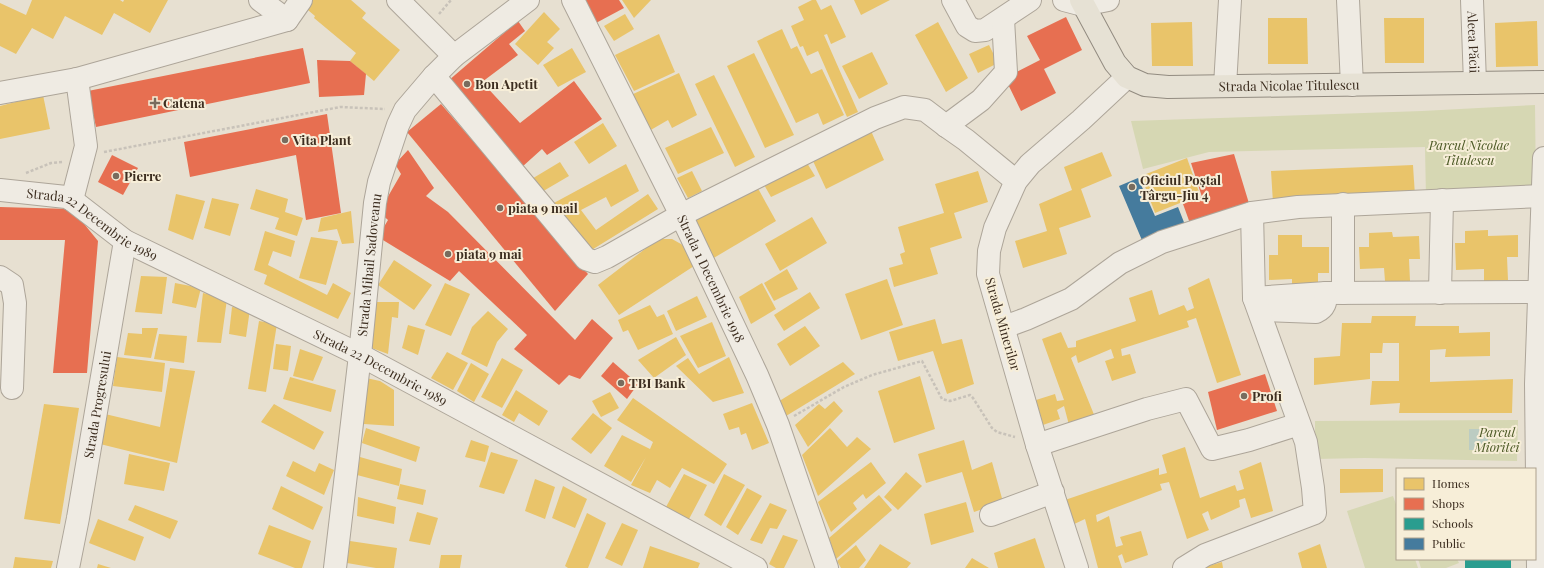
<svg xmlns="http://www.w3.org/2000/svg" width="1544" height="568" font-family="'Playfair Display',serif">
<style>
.green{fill:#d6d7b3}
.water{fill:#bcccc2}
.homes{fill:#e9c46a}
.shops{fill:#e76f51}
.schools{fill:#2a9d8f}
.public{fill:#457b9d}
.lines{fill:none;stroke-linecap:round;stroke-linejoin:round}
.minor-casing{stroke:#ada599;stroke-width:24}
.major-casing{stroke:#928b80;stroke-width:24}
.path{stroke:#c8c2b9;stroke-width:2.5;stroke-dasharray:3 2;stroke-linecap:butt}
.minor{stroke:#efebe3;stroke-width:22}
.major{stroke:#e6e1d4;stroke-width:22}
.poi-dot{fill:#786c5e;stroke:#f7eed8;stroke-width:1.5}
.labels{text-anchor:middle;stroke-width:4;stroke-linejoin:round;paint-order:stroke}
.street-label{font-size:13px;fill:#3d2e20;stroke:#f7eed8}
.poi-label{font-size:13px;font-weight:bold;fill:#3d2e20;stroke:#f7eed8;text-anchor:start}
.park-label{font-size:13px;font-style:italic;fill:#4d5a26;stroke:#f7eed8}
</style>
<rect width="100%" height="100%" fill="#e7e0d1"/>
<g class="green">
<polygon points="1535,105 1536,193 1426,198 1425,147 1209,152 1143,169 1131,121 1422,111"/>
<polygon points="1518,420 1517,461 1365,458 1315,459 1315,421"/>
<polygon points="1393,496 1397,507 1397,559 1415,559 1418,568 1365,568 1347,511"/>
<polygon points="1418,559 1457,559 1459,563 1446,568 1421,568"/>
</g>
<rect class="water" x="1469" y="429" width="19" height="21"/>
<g class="homes">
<polygon points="32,0 120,0 123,2 124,0 168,0 150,33 114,13 102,35 65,16 53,39 32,28 16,54 0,46 0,3 26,15"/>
<polygon points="306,0 351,0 366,13 362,18 400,50 374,81 350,61 356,53 314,18 315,16 302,5"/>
<polygon points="622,0 651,0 634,18"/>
<polygon points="812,0 816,0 821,10 831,5 846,37 831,44 827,34 824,35 858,112 847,117 818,51 807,56 803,46 800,47 791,26 804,20 798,7"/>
<polygon points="854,0 890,0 861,15"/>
<polygon points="544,12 560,29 547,42 554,48 538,65 515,44"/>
<polygon points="625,14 634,29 614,41 604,26"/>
<polygon points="1268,18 1307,18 1308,64 1268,64"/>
<polygon points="1384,18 1424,18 1424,63 1385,63"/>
<polygon points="1537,21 1538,66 1496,67 1495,23"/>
<polygon points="938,22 968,78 946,92 915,35"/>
<polygon points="1192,22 1193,66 1152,66 1151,23"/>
<polygon points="782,29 791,49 797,46 811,74 822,69 844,115 823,125 818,113 796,123 757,41"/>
<polygon points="659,34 675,72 634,91 615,55"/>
<polygon points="989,45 998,63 978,73 969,54"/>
<polygon points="572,48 586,72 558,87 543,65"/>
<polygon points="872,52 888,84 859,99 842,66"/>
<polygon points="754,53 794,135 765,148 727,66"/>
<polygon points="679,73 697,115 672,128 668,120 649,131 631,95"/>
<polygon points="714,75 755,157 735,167 695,84"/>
<polygon points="43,95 50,129 0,139 0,106"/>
<polygon points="603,123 617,146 589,164 574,142"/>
<polygon points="711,127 724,153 678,174 665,148"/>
<polygon points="871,131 884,160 826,189 813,161"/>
<polygon points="1102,152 1112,176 1081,189 1091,217 1059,228 1067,254 1023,268 1015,241 1047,231 1039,204 1072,190 1064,167"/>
<polygon points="1187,158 1200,195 1155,213 1141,176"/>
<polygon points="560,162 569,176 540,193 530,180"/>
<polygon points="807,163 815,176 771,197 763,183"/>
<polygon points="626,164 639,191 611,207 606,197 581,210 596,230 648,194 658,209 590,251 552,204"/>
<polygon points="1413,165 1415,196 1273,203 1271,171"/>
<polygon points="692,171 702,191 688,198 677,178"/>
<polygon points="978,171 988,202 954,213 962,238 930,248 938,274 894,287 889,268 903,264 900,254 905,252 898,227 944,213 935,184"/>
<polygon points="755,183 776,221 712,259 691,217"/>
<polygon points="256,189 288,199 285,212 303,218 297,236 275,229 279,218 250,209"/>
<polygon points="176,194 205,201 193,240 168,230"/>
<polygon points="212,198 239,204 230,236 204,228"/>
<polygon points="351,211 354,243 342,244 337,229 318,232 321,218"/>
<polygon points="812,217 827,243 780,271 765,244"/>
<polygon points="1488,230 1488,236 1518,235 1518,257 1507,257 1508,280 1484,281 1484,269 1456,270 1455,243 1465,243 1465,231"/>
<polygon points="265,231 295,241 291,257 273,251 268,265 327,295 333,283 351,293 338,319 264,284 267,275 254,270"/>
<polygon points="1392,232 1393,237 1419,236 1420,259 1409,259 1410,281 1385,281 1384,268 1360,269 1359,247 1369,247 1369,233"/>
<polygon points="1278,235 1302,235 1302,247 1329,247 1329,273 1318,273 1318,289 1292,289 1292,279 1269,280 1269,255 1278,255"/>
<polygon points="311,237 338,241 326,285 299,278"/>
<polygon points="658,239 672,239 681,244 687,249 694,266 619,315 598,285"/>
<polygon points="394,260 432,285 414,310 378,285"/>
<polygon points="787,269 798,289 774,301 764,283"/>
<polygon points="141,276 167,277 162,314 135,312"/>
<polygon points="1209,278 1241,375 1217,383 1196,318 1187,321 1189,327 1121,349 1122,356 1130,354 1136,373 1112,381 1105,361 1114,358 1111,349 1078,363 1076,355 1071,358 1095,417 1069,425 1064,406 1057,410 1060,419 1043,425 1036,400 1055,394 1057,401 1064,400 1042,339 1061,332 1068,348 1076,347 1076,341 1136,321 1129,298 1152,290 1159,315 1184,305 1187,311 1194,308 1188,288"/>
<polygon points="887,279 903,325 861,340 845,294"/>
<polygon points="175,283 201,288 196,308 172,303"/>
<polygon points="445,283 470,294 451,336 425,325"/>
<polygon points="762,283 776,309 751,324 739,297"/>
<polygon points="810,292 820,308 784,331 774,315"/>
<polygon points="203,293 227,299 221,343 197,342"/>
<polygon points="697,296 707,317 676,331 667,311"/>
<polygon points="372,302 399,302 398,318 392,317 388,354 369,347"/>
<polygon points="650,305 657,317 664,314 673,334 638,350 628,330 623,332 618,320"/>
<polygon points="232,307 250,309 246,337 229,334"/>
<polygon points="488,311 508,329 497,342 487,367 461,354 472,327"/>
<polygon points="1372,316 1416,316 1415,326 1459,326 1459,333 1490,332 1490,356 1445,357 1446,349 1430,350 1430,382 1513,379 1512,413 1399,413 1400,403 1370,405 1372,381 1399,381 1399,343 1383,343 1382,353 1370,353 1370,379 1314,385 1314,358 1340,356 1342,323 1371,323"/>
<polygon points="935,319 942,344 962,339 974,384 947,394 933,351 898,361 889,332"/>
<polygon points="259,321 277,324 266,392 248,389"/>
<polygon points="712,322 726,356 698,368 680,336"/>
<polygon points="408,325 425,330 418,355 402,348"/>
<polygon points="805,326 820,346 790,366 777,344"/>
<polygon points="142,328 158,328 151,358 124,355 128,333 142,334"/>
<polygon points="159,334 187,336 184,363 154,359"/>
<polygon points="676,337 686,355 654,378 638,360"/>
<polygon points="276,344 291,346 288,371 273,369"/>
<polygon points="300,349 323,357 313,381 293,376"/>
<polygon points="447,352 468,363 453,390 431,378"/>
<polygon points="117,357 165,363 162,392 113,386"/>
<polygon points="729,357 744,393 713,402 676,366 688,358 699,374"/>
<polygon points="502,358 523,370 502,408 481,397"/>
<polygon points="843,362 855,374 786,416 776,403"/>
<polygon points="471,363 489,374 474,402 457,391"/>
<polygon points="170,368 195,371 177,463 100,444 105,414 160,427"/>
<polygon points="920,376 935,429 894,443 878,391"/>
<polygon points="290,377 336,390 331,412 283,399"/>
<polygon points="366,378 380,381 394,390 394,426 364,424"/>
<polygon points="516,390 548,411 539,426 519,413 514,422 502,415"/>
<polygon points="610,392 619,408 601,417 592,401"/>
<polygon points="633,398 727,464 714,484 682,468 670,488 657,480 650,493 631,485 646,457 631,482 604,466 622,435 650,449 653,442 617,420"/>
<polygon points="834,401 843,411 808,447 795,425 819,404 825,409"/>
<polygon points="752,403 769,443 752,450 746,433 741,435 739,427 729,430 723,414"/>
<polygon points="44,404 79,408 60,524 24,519"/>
<polygon points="274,404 324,432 314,450 261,422"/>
<polygon points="593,413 612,428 591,454 571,439"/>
<polygon points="366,428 420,447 416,462 362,443"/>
<polygon points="830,428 847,447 857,437 871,449 818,496 802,455"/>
<polygon points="471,440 489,446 485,462 465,457"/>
<polygon points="964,440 972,470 992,462 1003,502 974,512 962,472 926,483 918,454"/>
<polygon points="1185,447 1200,498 1235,485 1237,491 1244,489 1239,471 1261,462 1273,511 1251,518 1245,498 1239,500 1240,507 1211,520 1208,511 1202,514 1209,530 1187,539 1169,482 1160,484 1162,490 1096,515 1097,522 1109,516 1116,547 1123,545 1120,537 1141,531 1148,555 1125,563 1122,554 1118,556 1122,568 1098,568 1085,519 1070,526 1062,501 1159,468 1159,475 1167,473 1162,455"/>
<polygon points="491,452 518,460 504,494 479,487"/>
<polygon points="129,454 170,463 164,491 124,484"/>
<polygon points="360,457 402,469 399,486 357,475"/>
<polygon points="293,461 315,472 319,463 334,470 324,495 286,476"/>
<polygon points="871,462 886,483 866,499 863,494 853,503 857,509 831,532 818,502"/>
<polygon points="1340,469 1383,469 1383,492 1340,493"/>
<polygon points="906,472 922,486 898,510 884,497"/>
<polygon points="684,474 707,485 689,519 666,507"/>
<polygon points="724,474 745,485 721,526 704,515"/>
<polygon points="535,479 555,487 545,519 525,511"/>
<polygon points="400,484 426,490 423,505 397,499"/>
<polygon points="281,486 323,507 313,530 272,509"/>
<polygon points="563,486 587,499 575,528 552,518"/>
<polygon points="747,488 762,496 738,535 726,527"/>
<polygon points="879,495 892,510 836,559 829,538"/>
<polygon points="358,497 396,507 394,524 357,516"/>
<polygon points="966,502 974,532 931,545 924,514"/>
<polygon points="770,503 787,510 777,529 770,528 762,544 750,540"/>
<polygon points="135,505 178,521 170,539 128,520"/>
<polygon points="417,512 438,518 430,545 409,541"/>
<polygon points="587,513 606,523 588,568 568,568 565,566"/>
<polygon points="98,519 144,537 135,561 89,543"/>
<polygon points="622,523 638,530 622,566 605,558"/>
<polygon points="269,525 311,541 302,568 295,568 258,554"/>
<polygon points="783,535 798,540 784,568 776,568 769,564"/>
<polygon points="1035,538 1045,568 998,568 994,553"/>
<polygon points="350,541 397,548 394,568 376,568 347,563"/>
<polygon points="880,544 911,563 907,568 864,568"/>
<polygon points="1320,544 1327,568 1302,568 1298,553"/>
<polygon points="856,545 866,560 859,568 841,568 837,561"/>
<polygon points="650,546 700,563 698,568 643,568"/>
<polygon points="441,555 462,555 460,568 439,568"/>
<polygon points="15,557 53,561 51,568 13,568"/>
<polygon points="972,558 989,568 965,568"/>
<polygon points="1222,562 1223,568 1202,568"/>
<polygon points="98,564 111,568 97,568"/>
</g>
<g class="shops">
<polygon points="584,0 619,0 624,8 596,23"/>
<polygon points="1066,17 1082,50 1044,69 1056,93 1021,111 1005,78 1040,60 1027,36"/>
<polygon points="518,21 525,31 509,44 518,55 482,82 520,123 574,81 602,119 547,155 542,149 522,167 448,81"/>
<polygon points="303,48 310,83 96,127 88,91"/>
<polygon points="317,60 350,61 366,74 364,95 319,97"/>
<polygon points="441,104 588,274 555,311 407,132"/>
<polygon points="327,114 341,213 306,220 296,155 190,177 184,142"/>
<polygon points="408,150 434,188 426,196 448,212 575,340 592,319 613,338 580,379 569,375 559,385 514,349 527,335 459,271 450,281 378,237 388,220 379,212 401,174 395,164"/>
<polygon points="1234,154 1251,210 1192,229 1183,204 1202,197 1191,163"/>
<polygon points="112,155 138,168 123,195 98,182"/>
<polygon points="0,207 72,209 98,241 87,373 53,373 65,240 0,240"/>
<polygon points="613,362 638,384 627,399 601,376"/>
<polygon points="1265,374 1277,411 1217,430 1208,392"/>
</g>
<rect class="schools" x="1465" y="559" width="46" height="9"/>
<polygon class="public" points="1138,178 1155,216 1178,207 1187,230 1144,245 1119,186"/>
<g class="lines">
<defs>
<g id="minor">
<polyline points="260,0 287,20"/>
<polyline points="398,0 454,56"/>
<path id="s1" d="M573,0L681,215L757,375L778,425L827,568"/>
<polyline points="953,0 967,26 975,31 985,30 1030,0"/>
<polyline points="1064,0 1083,5 1108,0"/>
<polyline points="1348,0 1352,85"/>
<path id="s2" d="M1472,0L1475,83"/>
<polyline points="434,76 586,259 595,262 607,257 681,215 875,118 904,107 925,110 946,126 966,140 1016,181"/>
<polyline points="1225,86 1230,0"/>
<polyline points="0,93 77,79 287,20 301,0"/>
<polyline points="946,126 981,100 1006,72 1003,19"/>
<path id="s3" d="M0,190L66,197L72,200L125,241L360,355L756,568"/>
<polyline points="72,200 86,146 77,79"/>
<polyline points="1343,204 1343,293"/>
<polyline points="0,277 12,285 15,303 12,388"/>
<polyline points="1440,293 1442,200"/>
<polyline points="1254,298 1326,293 1540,292"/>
<path d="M1260,310L1316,312C1325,308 1326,302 1326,293"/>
<polyline points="1004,327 1026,319 1071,299 1120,263 1162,242 1252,213 1298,207 1543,196"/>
<polyline points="1037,445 1147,409 1186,399 1212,449 1249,440 1299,424"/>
<polyline points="991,515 1053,492"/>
<path id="s4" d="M68,568L78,518L125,241"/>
<path id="s5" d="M335,568L360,355L375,203L379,182L398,125L405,110L434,76L454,56L528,0"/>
<polyline points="1077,568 1037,445 988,274 989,251 995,228 1016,181 1030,164 1081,120 1127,77"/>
<polyline points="1184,568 1205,555 1315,513 1313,488 1306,442 1254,298 1252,213"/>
<polyline points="1538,568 1536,384 1544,158"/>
</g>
<g id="major">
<path id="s6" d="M1081,0L1115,63L1127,77L1145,85L1168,87L1544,82"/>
</g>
</defs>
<use href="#minor" class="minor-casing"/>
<use href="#major" class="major-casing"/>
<g class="path">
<polyline points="439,14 451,0"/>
<polyline points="104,152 340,107 385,109"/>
<polyline points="26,173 51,163 63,162"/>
<polyline points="794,416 844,387 872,375 922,361 942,399 950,401 970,395 973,398 992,428 997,432 1015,437"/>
</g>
<use href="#minor" class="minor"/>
<use href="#major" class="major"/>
</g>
<g class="poi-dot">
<circle cx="467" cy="84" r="4"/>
<path d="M153 97h4v4h4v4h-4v4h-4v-4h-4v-4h4z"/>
<circle cx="285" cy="140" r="4"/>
<circle cx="116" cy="176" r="4"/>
<circle cx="1132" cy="187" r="4"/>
<circle cx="500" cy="208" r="4"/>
<circle cx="448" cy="254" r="4"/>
<circle cx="621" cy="383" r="4"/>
<circle cx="1244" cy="396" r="4"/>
</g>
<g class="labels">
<g class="street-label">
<text dy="5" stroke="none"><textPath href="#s2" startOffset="42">Aleea Păcii</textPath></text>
<text dy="5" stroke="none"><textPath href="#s6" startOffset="254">Strada Nicolae Titulescu</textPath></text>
<text dy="5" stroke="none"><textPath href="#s3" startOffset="101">Strada 22 Decembrie 1989</textPath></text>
<text dy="5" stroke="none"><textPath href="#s5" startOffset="305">Strada Mihail Sadoveanu</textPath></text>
<text dy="5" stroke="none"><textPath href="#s1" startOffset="311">Strada 1 Decembrie 1918</textPath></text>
<text transform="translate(1003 324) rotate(74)" y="5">Strada Minerilor</text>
<text dy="5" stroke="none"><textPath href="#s3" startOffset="425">Strada 22 Decembrie 1989</textPath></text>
<text dy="5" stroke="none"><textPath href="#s4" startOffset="166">Strada Progresului</textPath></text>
</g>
<g class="poi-label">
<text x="475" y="89">Bon Apetit</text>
<text x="163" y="108">Catena</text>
<text x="293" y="145">Vita Plant</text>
<text x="124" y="181">Pierre</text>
<text x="1140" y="185">Oficiul Poștal<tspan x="1140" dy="15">Târgu-Jiu 4</tspan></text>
<text x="508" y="213">piata 9 mail</text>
<text x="456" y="259">piata 9 mai</text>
<text x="629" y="388">TBI Bank</text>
<text x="1252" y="401">Profi</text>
</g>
<g class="park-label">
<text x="1469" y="150">Parcul Nicolae<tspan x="1469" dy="15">Titulescu</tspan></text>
<text x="1497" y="437">Parcul<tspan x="1497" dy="15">Mioritei</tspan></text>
</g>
</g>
<rect x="1396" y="468" width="140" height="92" fill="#f7eed8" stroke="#ada18e"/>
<rect x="1404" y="478" width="20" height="12" fill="#e9c46a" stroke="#ada18e"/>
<text x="1432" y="488" font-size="12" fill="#3d2e20">Homes</text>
<rect x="1404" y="498" width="20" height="12" fill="#e76f51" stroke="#ada18e"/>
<text x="1432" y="508" font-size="12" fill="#3d2e20">Shops</text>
<rect x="1404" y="518" width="20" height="12" fill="#2a9d8f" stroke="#ada18e"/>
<text x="1432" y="528" font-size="12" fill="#3d2e20">Schools</text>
<rect x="1404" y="538" width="20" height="12" fill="#457b9d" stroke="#ada18e"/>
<text x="1432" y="548" font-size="12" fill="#3d2e20">Public</text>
</svg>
